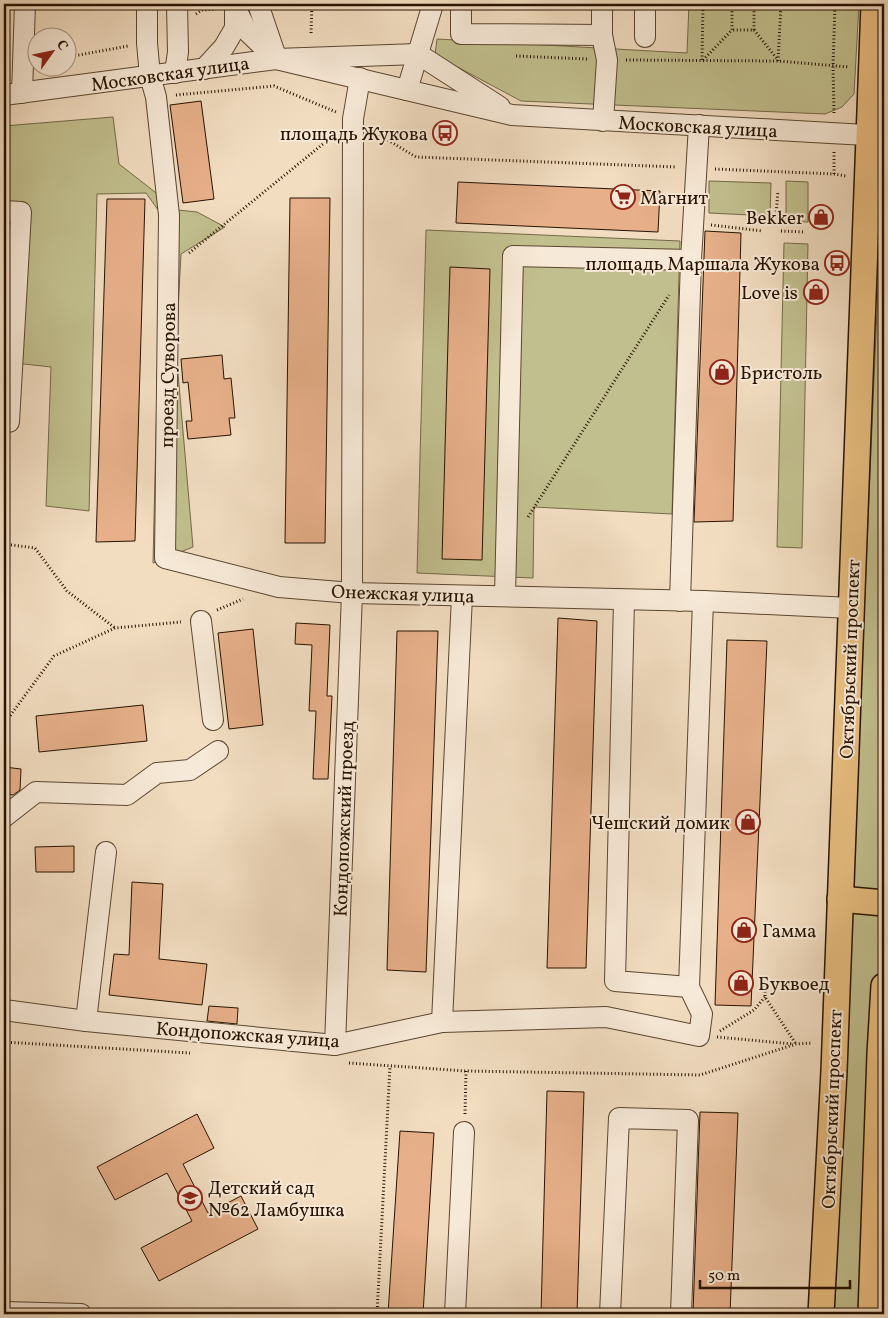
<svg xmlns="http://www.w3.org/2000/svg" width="888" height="1318" font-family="Vollkorn,serif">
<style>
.green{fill:#c2bf8e;stroke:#746947}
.building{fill:#e7b08a;stroke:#271300}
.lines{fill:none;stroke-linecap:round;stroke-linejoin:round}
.minor-casing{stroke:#5a4630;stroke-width:22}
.major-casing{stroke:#271300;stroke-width:28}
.path{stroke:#271300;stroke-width:3;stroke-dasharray:1 2.5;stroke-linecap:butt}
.minor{stroke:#f7e9d7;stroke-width:20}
.major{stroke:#e9be80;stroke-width:25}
.labels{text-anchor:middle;stroke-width:4;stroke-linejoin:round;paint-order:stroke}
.street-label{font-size:19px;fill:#271300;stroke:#f7e9d7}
.poi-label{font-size:19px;fill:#271300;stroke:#f7e9d7;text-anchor:end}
</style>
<rect width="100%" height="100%" fill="#f2ddc1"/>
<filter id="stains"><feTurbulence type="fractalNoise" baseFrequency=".004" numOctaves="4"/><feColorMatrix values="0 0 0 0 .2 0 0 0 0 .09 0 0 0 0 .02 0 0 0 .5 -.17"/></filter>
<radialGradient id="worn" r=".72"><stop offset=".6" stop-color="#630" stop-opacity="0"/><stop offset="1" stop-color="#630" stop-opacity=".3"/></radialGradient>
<g class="green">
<polygon points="689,4 859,4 854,94 842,107 825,114 521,101 435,55 437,39 687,53"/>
<polygon points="113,117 119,164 178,210 197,212 225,227 181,254 176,350 193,547 153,563 161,214 146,193 97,194 89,511 46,506 51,367 6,362 10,218 4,217 4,126"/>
<polygon points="884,170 884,1011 870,1314 834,1314 883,171"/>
<polygon points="709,181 771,183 770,216 709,213"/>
<polygon points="786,181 808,182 808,222 786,221"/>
<polygon points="426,230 680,241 672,514 534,507 533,578 417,573"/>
<polygon points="784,243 808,244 802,548 777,547"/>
</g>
<g class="building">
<polygon points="201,101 214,199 183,203 170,105"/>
<polygon points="458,182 660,191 658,232 456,223"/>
<polygon points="290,198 330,198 325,543 285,543"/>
<polygon points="107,199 145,199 135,541 96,542"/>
<polygon points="705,231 741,233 733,521 694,522"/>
<polygon points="450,267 490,269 482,560 442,559"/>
<polygon points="222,355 224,379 231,378 235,418 229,418 231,435 188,439 186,421 192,421 188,382 183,383 181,359"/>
<polygon points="558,618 597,621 586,968 547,968"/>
<polygon points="296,623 330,625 327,696 332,696 328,779 313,779 316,711 309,711 312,645 295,644"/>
<polygon points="253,629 263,725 229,729 218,633"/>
<polygon points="397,631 438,631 426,972 387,970"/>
<polygon points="727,640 767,641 751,1006 715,1005"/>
<polygon points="143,705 147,741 39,752 36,716"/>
<polygon points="4,767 21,769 20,790 13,795 4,794"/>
<polygon points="74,846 74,872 36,872 35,847"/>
<polygon points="132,882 163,884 159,959 207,964 202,1005 109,995 114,954 129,955"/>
<polygon points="209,1006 238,1008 237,1024 207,1021"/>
<polygon points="547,1091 584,1092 577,1314 541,1314"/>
<polygon points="700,1112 738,1113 730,1314 693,1314"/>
<polygon points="197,1114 214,1148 183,1164 208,1213 241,1196 258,1229 159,1281 141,1248 192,1221 167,1173 115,1200 97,1167"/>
<polygon points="400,1131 434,1133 423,1314 388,1314"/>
</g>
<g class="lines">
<defs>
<g id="minor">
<polyline points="147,4 147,43 150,76 156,97 169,215 165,558 279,587 352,593 703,601 851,608"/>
<polyline points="258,4 276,57"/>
<polyline points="461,4 461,34 602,35"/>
<polyline points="602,4 602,35 607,60 603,121"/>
<polyline points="236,9 247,31 276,59"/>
<polyline points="645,37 645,4"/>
<polyline points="276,59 512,115 884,136"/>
<polyline points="204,69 224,47 235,28 235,6"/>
<polyline points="175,73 178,52 177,4"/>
<polyline points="407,90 433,4"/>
<polyline points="22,93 25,4"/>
<polyline points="4,95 276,59 418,54 500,107"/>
<polyline points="4,211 21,212 9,422 4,422"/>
<polyline points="505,596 513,256 691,260"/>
<polyline points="624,600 615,981 689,987"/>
<polyline points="680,601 691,260 699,125"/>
<polyline points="201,621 213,720"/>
<polyline points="4,817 36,792 127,795 157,773 190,770 218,751"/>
<polyline points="4,1010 86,1021 335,1045 442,1022 606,1017 699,1036 702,1014 689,987 703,601"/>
<polyline points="86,1021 106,852"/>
<polyline points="442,1022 462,596"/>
<polyline points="335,1045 352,593 353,119 360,78"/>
<polyline points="4,1312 81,1314"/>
<polyline points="455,1314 464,1132"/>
<polyline points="610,1314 619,1118 688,1120 681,1314"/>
</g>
<g id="major">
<polyline points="840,899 884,903"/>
<polyline points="821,1314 834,1071 874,4"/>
<polyline points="871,1314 880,1054 884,986"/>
</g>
</defs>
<use href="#minor" class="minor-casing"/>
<use href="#major" class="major-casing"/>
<g class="path">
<polyline points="315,4 408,7 410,10"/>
<polyline points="728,4 732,7"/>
<polyline points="754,7 759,4"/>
<polyline points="196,14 202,10 216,9"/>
<polyline points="754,30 778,60"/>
<polyline points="311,33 312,4"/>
<polyline points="516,56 587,59"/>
<polyline points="68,57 128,46"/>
<polyline points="626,60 778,61 849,67"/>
<polyline points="702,60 703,4"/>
<polyline points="703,60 732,30 732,7 754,7 754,30 732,30"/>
<polyline points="778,61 781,4"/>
<polyline points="176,95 274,86 336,112"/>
<polyline points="834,113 833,66 835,4"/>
<polyline points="373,131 416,157 677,167"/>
<polyline points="715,169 834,174 846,176"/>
<polyline points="834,174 834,152"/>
<polyline points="776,215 778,191"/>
<polyline points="711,225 763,231"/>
<polyline points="781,231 805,232"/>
<polyline points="189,253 334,135"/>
<polyline points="528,517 669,295"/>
<polyline points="4,544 35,548 67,591 115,628"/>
<polyline points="217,610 243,599"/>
<polyline points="4,724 54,656 115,628 181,622"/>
<polyline points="765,981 765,997 796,1044"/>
<polyline points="720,1031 754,1010 765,997"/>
<polyline points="717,1037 793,1044"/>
<polyline points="4,1042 190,1053"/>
<polyline points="349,1063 466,1071 700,1075 796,1044 812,1043"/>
<polyline points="465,1114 466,1071"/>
<polyline points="377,1314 390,1066"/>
</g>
<use href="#minor" class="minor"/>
<use href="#major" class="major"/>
</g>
<defs>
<symbol id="bus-ring" viewBox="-11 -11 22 22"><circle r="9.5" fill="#f7e9d7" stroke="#8f2418" stroke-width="1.5"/><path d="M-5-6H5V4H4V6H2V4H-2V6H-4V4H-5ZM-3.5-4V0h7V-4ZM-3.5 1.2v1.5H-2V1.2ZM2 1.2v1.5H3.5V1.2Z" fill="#8f2418"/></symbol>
<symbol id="supermarket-ring" viewBox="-11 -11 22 22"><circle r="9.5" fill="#f7e9d7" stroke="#8f2418" stroke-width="1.5"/><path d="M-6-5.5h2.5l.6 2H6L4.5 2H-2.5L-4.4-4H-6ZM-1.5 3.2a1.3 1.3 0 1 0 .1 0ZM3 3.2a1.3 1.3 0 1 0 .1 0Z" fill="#8f2418"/></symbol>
<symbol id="shop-ring" viewBox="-11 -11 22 22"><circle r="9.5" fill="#f7e9d7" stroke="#8f2418" stroke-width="1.5"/><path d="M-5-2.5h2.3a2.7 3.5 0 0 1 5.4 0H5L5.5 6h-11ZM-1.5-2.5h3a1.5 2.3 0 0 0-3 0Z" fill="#8f2418"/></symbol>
<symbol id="school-ring" viewBox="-11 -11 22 22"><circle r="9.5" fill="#f7e9d7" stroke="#8f2418" stroke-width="1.5"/><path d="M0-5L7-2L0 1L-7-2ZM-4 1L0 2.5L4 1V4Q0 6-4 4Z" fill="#8f2418"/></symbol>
</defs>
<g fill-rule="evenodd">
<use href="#bus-ring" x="431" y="119" width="28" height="28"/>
<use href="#supermarket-ring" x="609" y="183" width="28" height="28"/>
<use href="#shop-ring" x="807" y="203" width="28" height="28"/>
<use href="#bus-ring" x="823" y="249" width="28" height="28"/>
<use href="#shop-ring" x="802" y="278" width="28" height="28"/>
<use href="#shop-ring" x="708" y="358" width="28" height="28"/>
<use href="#shop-ring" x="734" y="808" width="28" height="28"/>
<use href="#shop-ring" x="730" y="916" width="28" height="28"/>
<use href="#shop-ring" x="727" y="969" width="28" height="28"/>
<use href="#school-ring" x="176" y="1184" width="28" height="28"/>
</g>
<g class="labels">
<g class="street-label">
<text transform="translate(170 73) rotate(-8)" y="7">Московская улица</text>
<text transform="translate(698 126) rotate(3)" y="7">Московская улица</text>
<text transform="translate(167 375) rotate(-89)" y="7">проезд Суворова</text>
<text transform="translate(403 593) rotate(2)" y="7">Онежская улица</text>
<text transform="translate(849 659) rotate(-88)" y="7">Октябрьский проспект</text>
<text transform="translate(343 819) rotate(-88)" y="7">Кондопожский проезд</text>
<text transform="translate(248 1034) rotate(4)" y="7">Кондопожская улица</text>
<text transform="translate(831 1109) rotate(-88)" y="7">Октябрьский проспект</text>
</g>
<g class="poi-label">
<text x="428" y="140">площадь Жукова</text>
<text x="640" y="204" text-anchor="start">Магнит</text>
<text x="804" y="224">Bekker</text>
<text x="820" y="270">площадь Маршала Жукова</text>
<text x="798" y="299">Love is</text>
<text x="740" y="379" text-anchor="start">Бристоль</text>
<text x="730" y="829">Чешский домик</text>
<text x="762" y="937" text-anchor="start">Гамма</text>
<text x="758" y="990" text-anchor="start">Буквоед</text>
<text x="208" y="1194" text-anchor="start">Детский сад<tspan x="208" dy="22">№62 Ламбушка</tspan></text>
</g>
</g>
<rect width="888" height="1318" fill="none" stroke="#f2ddc1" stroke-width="20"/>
<rect x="5" y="5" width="878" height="1308" fill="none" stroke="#271300" stroke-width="2.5"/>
<rect x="10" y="10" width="868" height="1298" fill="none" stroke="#271300"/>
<g transform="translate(52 52) rotate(57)"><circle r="24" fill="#f7e9d7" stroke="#a49381"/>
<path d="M0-4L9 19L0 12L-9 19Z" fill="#8f2418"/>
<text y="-8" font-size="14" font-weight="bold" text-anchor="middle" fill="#271300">С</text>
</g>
<path d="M700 1280v8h150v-8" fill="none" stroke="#271300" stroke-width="2.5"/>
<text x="708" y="1280" font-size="15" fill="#271300" stroke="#f7e9d7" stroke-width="4" paint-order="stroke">50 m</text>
<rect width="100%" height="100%" filter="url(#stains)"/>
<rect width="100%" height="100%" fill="url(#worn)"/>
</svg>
